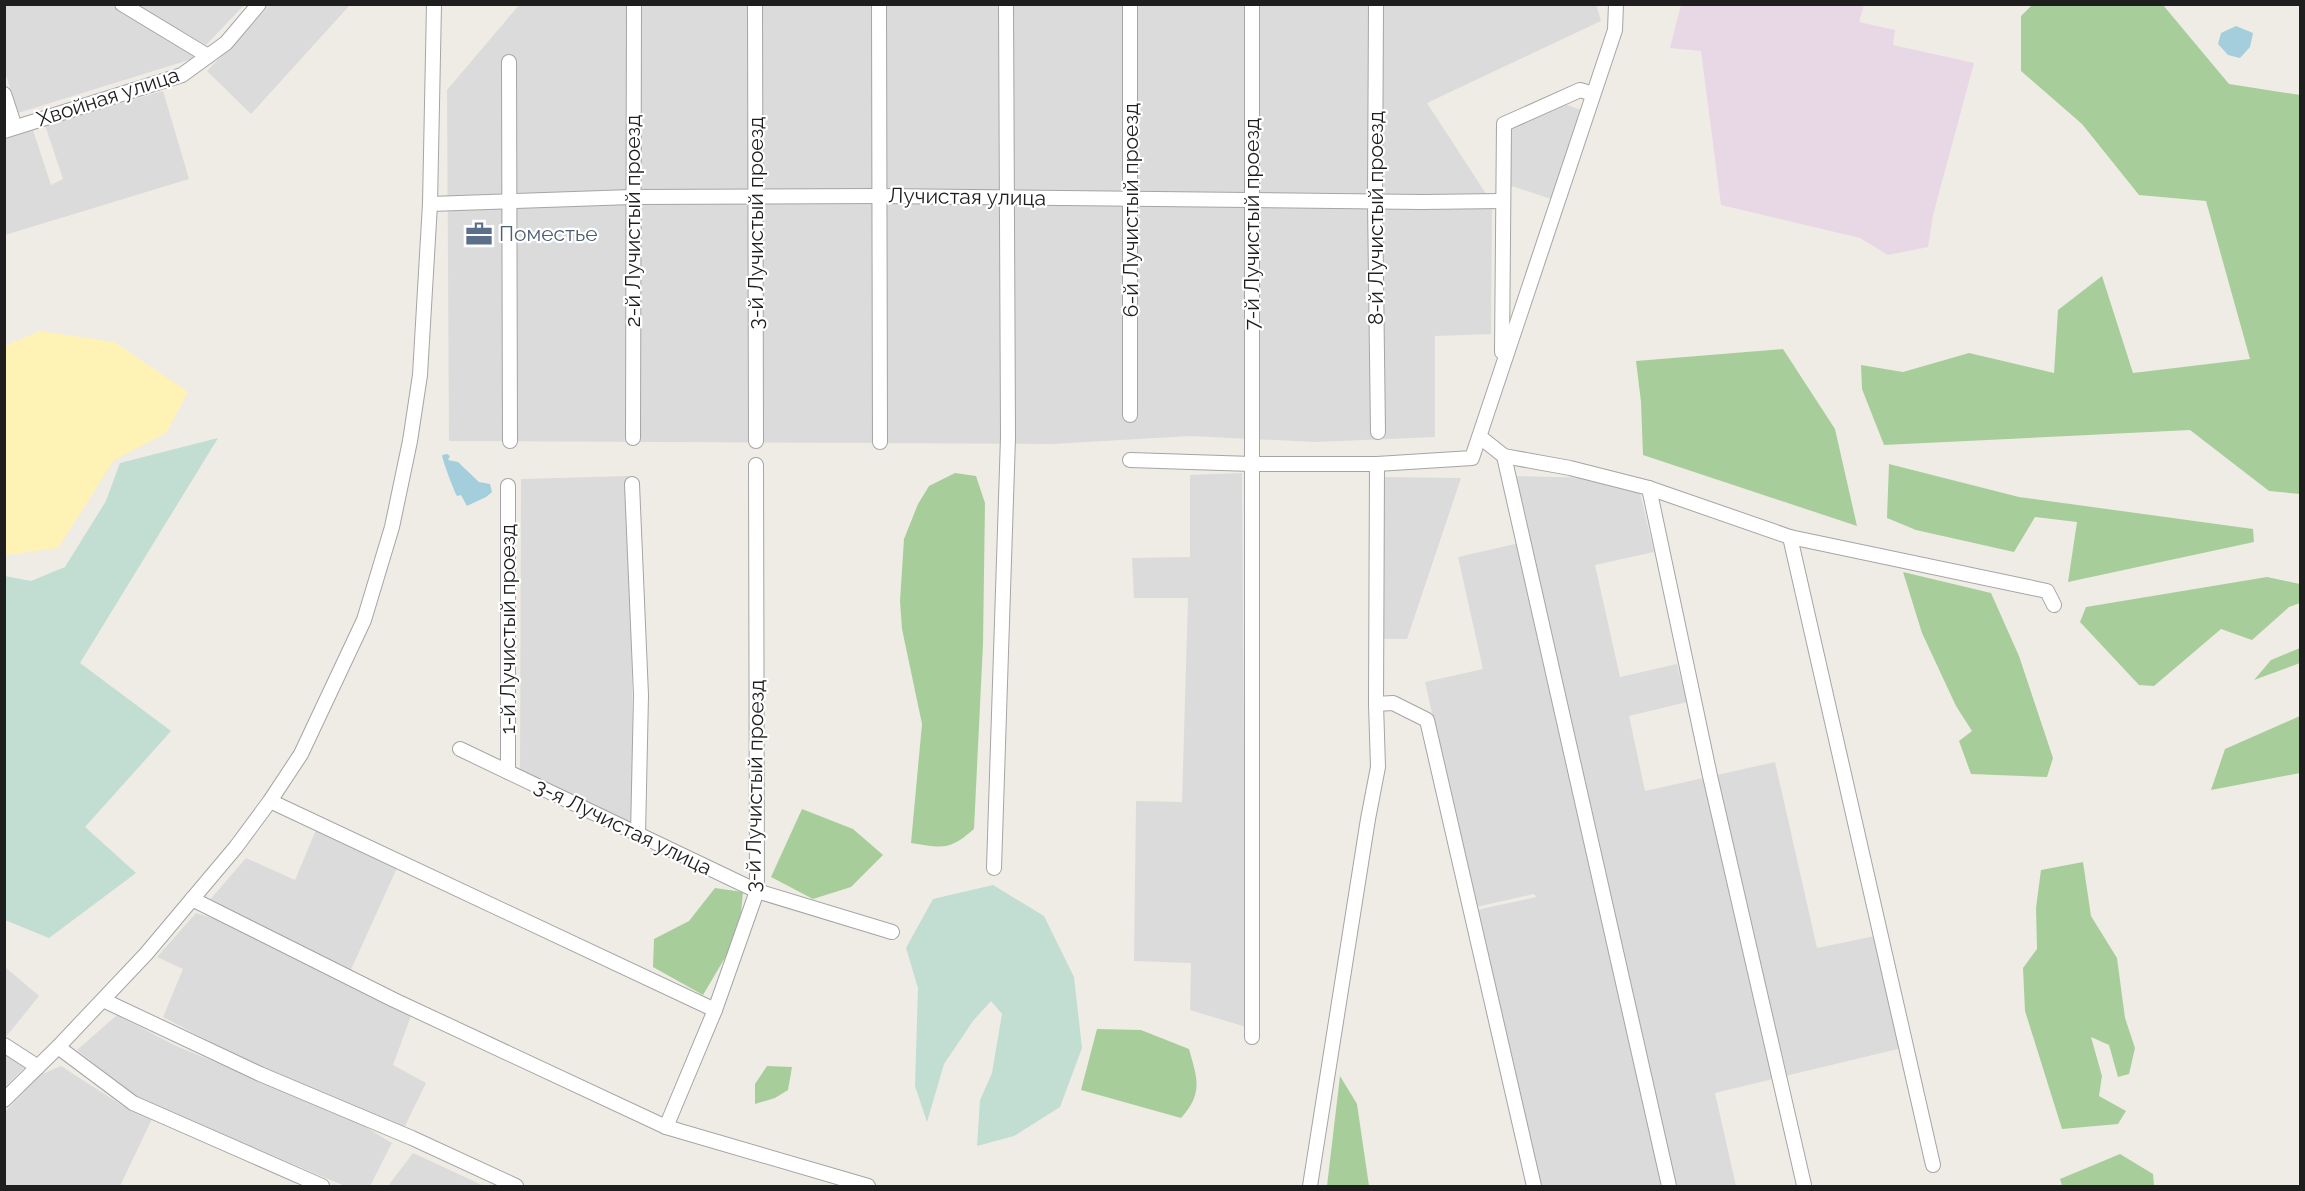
<svg xmlns="http://www.w3.org/2000/svg" width="2305" height="1191" font-family="Raleway,sans-serif">
<style>
.residential{fill:#dcdbdb}
.industrial{fill:#e8d7e4}
.forest{fill:#a7ce9a}
.wetland{fill:#c2ddd2}
.sand{fill:#fef2b4}
.water{fill:#a5cedc}
.lines{fill:none;stroke-linecap:round;stroke-linejoin:round}
.minor-casing{stroke:#a5a5a5;stroke-width:16}
.minor{stroke:#fff;stroke-width:14}
.labels{text-anchor:middle;stroke-width:4.5;stroke-linejoin:round;paint-order:stroke}
.street-label{font-size:21px;fill:#1e1e1e;stroke:#fff}
.service-label{font-size:21px;fill:#4e5e75;stroke:#fff;text-anchor:start}
</style>
<rect width="100%" height="100%" fill="#efece5"/>
<g class="residential">
<polygon points="1596,4 1601,21 1427,103 1492,203 1491,334 1435,336 1435,437 1316,442 1190,436 1052,444 449,441 447,90 519,5"/>
<polygon points="4,5 111,5 195,53 192,59 18,113 5,72"/>
<polygon points="137,5 244,5 206,45"/>
<polygon points="270,5 350,5 251,114 207,71"/>
<polygon points="163,91 189,179 5,235 5,139 33,130 51,185 63,179 45,125"/>
<polygon points="1562,103 1584,111 1554,200 1506,184 1507,131"/>
<polygon points="1242,473 1246,1027 1190,1010 1191,963 1134,961 1136,801 1182,802 1188,598 1134,598 1132,558 1190,557 1190,475"/>
<polygon points="629,476 634,824 520,771 521,479"/>
<polygon points="1515,476 1597,478 1640,493 1654,552 1595,565 1620,677 1677,664 1687,702 1629,716 1645,791 1775,762 1817,948 1875,936 1902,1048 1715,1093 1736,1186 1539,1186 1477,910 1536,897 1534,894 1476,907 1425,682 1483,669 1458,557 1524,542"/>
<polygon points="1381,477 1461,478 1407,639 1382,639"/>
<polygon points="316,830 397,868 349,974 208,902 246,858 295,880"/>
<polygon points="196,913 228,923 411,1016 393,1065 426,1083 403,1130 258,1067 163,1017 183,969 157,957"/>
<polygon points="5,967 39,996 5,1038"/>
<polygon points="117,1015 176,1046 344,1114 392,1143 370,1186 345,1186 140,1100 77,1050"/>
<polygon points="5,1052 24,1068 5,1087"/>
<polygon points="61,1066 123,1106 152,1119 120,1186 5,1186 5,1112 40,1075"/>
<polygon points="413,1153 484,1186 388,1186"/>
</g>
<polygon class="industrial" points="1681,5 1864,5 1859,22 1895,30 1893,45 1974,63 1933,215 1928,247 1888,255 1860,238 1721,205 1701,51 1670,48"/>
<g class="forest">
<polygon points="2032,5 2163,5 2229,84 2300,95 2300,494 2269,491 2190,430 1884,445 1862,389 1861,365 1903,372 1969,353 2054,373 2058,310 2102,276 2133,373 2250,359 2206,201 2139,195 2082,124 2021,71 2021,16"/>
<polygon points="1783,349 1835,429 1857,526 1643,455 1641,402 1636,361"/>
<polygon points="1889,464 2019,497 2253,529 2254,542 2068,582 2077,522 2035,517 2014,552 1916,530 1887,518"/>
<path d="M955,473L976,476L985,503L983,644L974,829C949,851 943,848 911,843L922,724L902,629L900,601L904,539L918,504L929,486Z"/>
<polygon points="1903,572 1991,593 2019,656 2053,758 2047,777 1971,774 1959,741 1972,731 1956,706 1922,633"/>
<polygon points="2267,577 2300,584 2300,603 2289,607 2252,640 2221,629 2154,686 2139,685 2080,622 2086,607"/>
<polygon points="2300,648 2300,663 2254,680 2271,660"/>
<polygon points="2300,716 2300,773 2211,790 2225,749"/>
<polygon points="802,809 853,829 883,855 851,887 813,899 771,877"/>
<polygon points="2083,862 2091,916 2117,958 2125,1018 2135,1048 2129,1074 2118,1077 2109,1045 2091,1037 2102,1076 2099,1096 2126,1111 2118,1124 2062,1129 2025,1011 2023,968 2037,949 2036,908 2041,870"/>
<polygon points="715,888 743,892 739,934 703,995 653,967 654,939 689,921"/>
<path d="M1097,1029L1141,1030L1189,1049C1197,1078 1204,1093 1181,1118L1081,1090Z"/>
<polygon points="767,1066 792,1067 788,1090 775,1098 755,1104 755,1084"/>
<polygon points="1340,1076 1357,1104 1369,1186 1327,1186"/>
<polygon points="2120,1154 2153,1174 2154,1186 2062,1186 2060,1179"/>
</g>
<g class="wetland">
<polygon points="218,438 80,663 171,731 85,827 136,873 49,938 5,920 5,576 31,581 65,567 106,501 120,463"/>
<polygon points="993,885 1044,916 1074,977 1082,1048 1060,1107 1014,1136 977,1146 980,1100 992,1073 1002,1014 991,1001 973,1021 944,1064 927,1122 915,1086 918,988 906,948 933,899"/>
</g>
<polygon class="sand" points="40,331 114,342 188,392 166,433 114,460 58,548 5,555 5,346"/>
<g class="water">
<polygon points="2236,26 2253,33 2250,47 2240,58 2228,55 2218,44 2221,33"/>
<path d="M447,454L450,456L448,460L458,462L479,482L490,484L492,492L486,497L467,506L461,495L457,496C454,491 442,459 442,455Z"/>
</g>
<g class="lines">
<defs>
<g id="minor">
<polyline points="122,4 208,56"/>
<polyline points="755,4 756,441"/>
<polyline points="879,4 880,442"/>
<polyline points="1252,4 1252,1037"/>
<polyline points="1376,4 1375,202 1378,432"/>
<polyline points="509,62 510,441"/>
<polyline points="4,94 15,127"/>
<polyline points="4,131 182,75 226,43 259,4"/>
<polyline points="430,204 632,197 879,196 1422,202 1503,201"/>
<polyline points="1502,352 1504,124 1580,90 1593,94"/>
<polyline points="1130,415 1130,4"/>
<polyline points="1480,437 1504,456 1570,468 1649,488 1790,537 2047,591 2054,605"/>
<polyline points="633,438 634,4"/>
<polyline points="1504,456 1669,1186"/>
<polyline points="1130,460 1252,464 1377,464 1472,458 1615,30 1616,4"/>
<polyline points="632,484 641,695 638,835"/>
<polyline points="1649,488 1710,776 1804,1185"/>
<polyline points="1790,537 1933,1165"/>
<polyline points="1376,704 1393,703 1427,720 1534,1186"/>
<polyline points="460,749 757,891 892,932"/>
<polyline points="508,772 508,486"/>
<polyline points="270,801 715,1010"/>
<polyline points="994,868 1008,437 1006,4"/>
<polyline points="192,899 394,1000 666,1127 868,1186"/>
<polyline points="103,1000 260,1074 412,1138 516,1186"/>
<polyline points="4,1045 38,1067"/>
<polyline points="58,1047 133,1103 322,1186"/>
<polyline points="4,1100 58,1047 146,954 236,847 270,801 301,754 364,620 392,527 410,441 420,375 430,204 434,4"/>
<polyline points="666,1127 715,1010 757,891 756,465"/>
<polyline points="1310,1186 1368,819 1378,767 1376,704 1377,464"/>
</g>
</defs>
<use href="#minor" class="minor-casing"/>
<use href="#minor" class="minor"/>
</g>
<defs>
<symbol id="office-bare" viewBox="-9 -9 18 18"><path d="M-6-3h4V-5.5h4V-3h4V5H-6ZM-1-4.5V-3h2v-1.5ZM-6 0V1H6V0Z" fill="#5c6f8a" stroke="#fff" stroke-width="2.5" paint-order="stroke"/></symbol>
</defs>
<g fill-rule="evenodd">
<use href="#office-bare" x="460" y="215" width="38" height="38"/>
</g>
<g class="labels">
<g class="street-label">
<text transform="translate(108 97) rotate(-18)" y="7">Хвойная улица</text>
<text transform="translate(967 197) rotate(1)" y="7">Лучистая улица</text>
<text transform="translate(1131 210) rotate(-90)" y="7">6-й Лучистый проезд</text>
<text transform="translate(1376 218) rotate(-90)" y="7">8-й Лучистый проезд</text>
<text transform="translate(633 221) rotate(-90)" y="7">2-й Лучистый проезд</text>
<text transform="translate(756 223) rotate(-90)" y="7">3-й Лучистый проезд</text>
<text transform="translate(1252 224) rotate(-90)" y="7">7-й Лучистый проезд</text>
<text transform="translate(508 629) rotate(-90)" y="7">1-й Лучистый проезд</text>
<text transform="translate(755 786) rotate(-89)" y="7">3-й Лучистый проезд</text>
<text transform="translate(623 827) rotate(26)" y="7">3-я Лучистая улица</text>
</g>
<g class="service-label">
<text x="499" y="241">Поместье</text>
</g>
</g>
<rect width="2305" height="1191" fill="none" stroke="#1e1e1e" stroke-width="12"/>
</svg>
